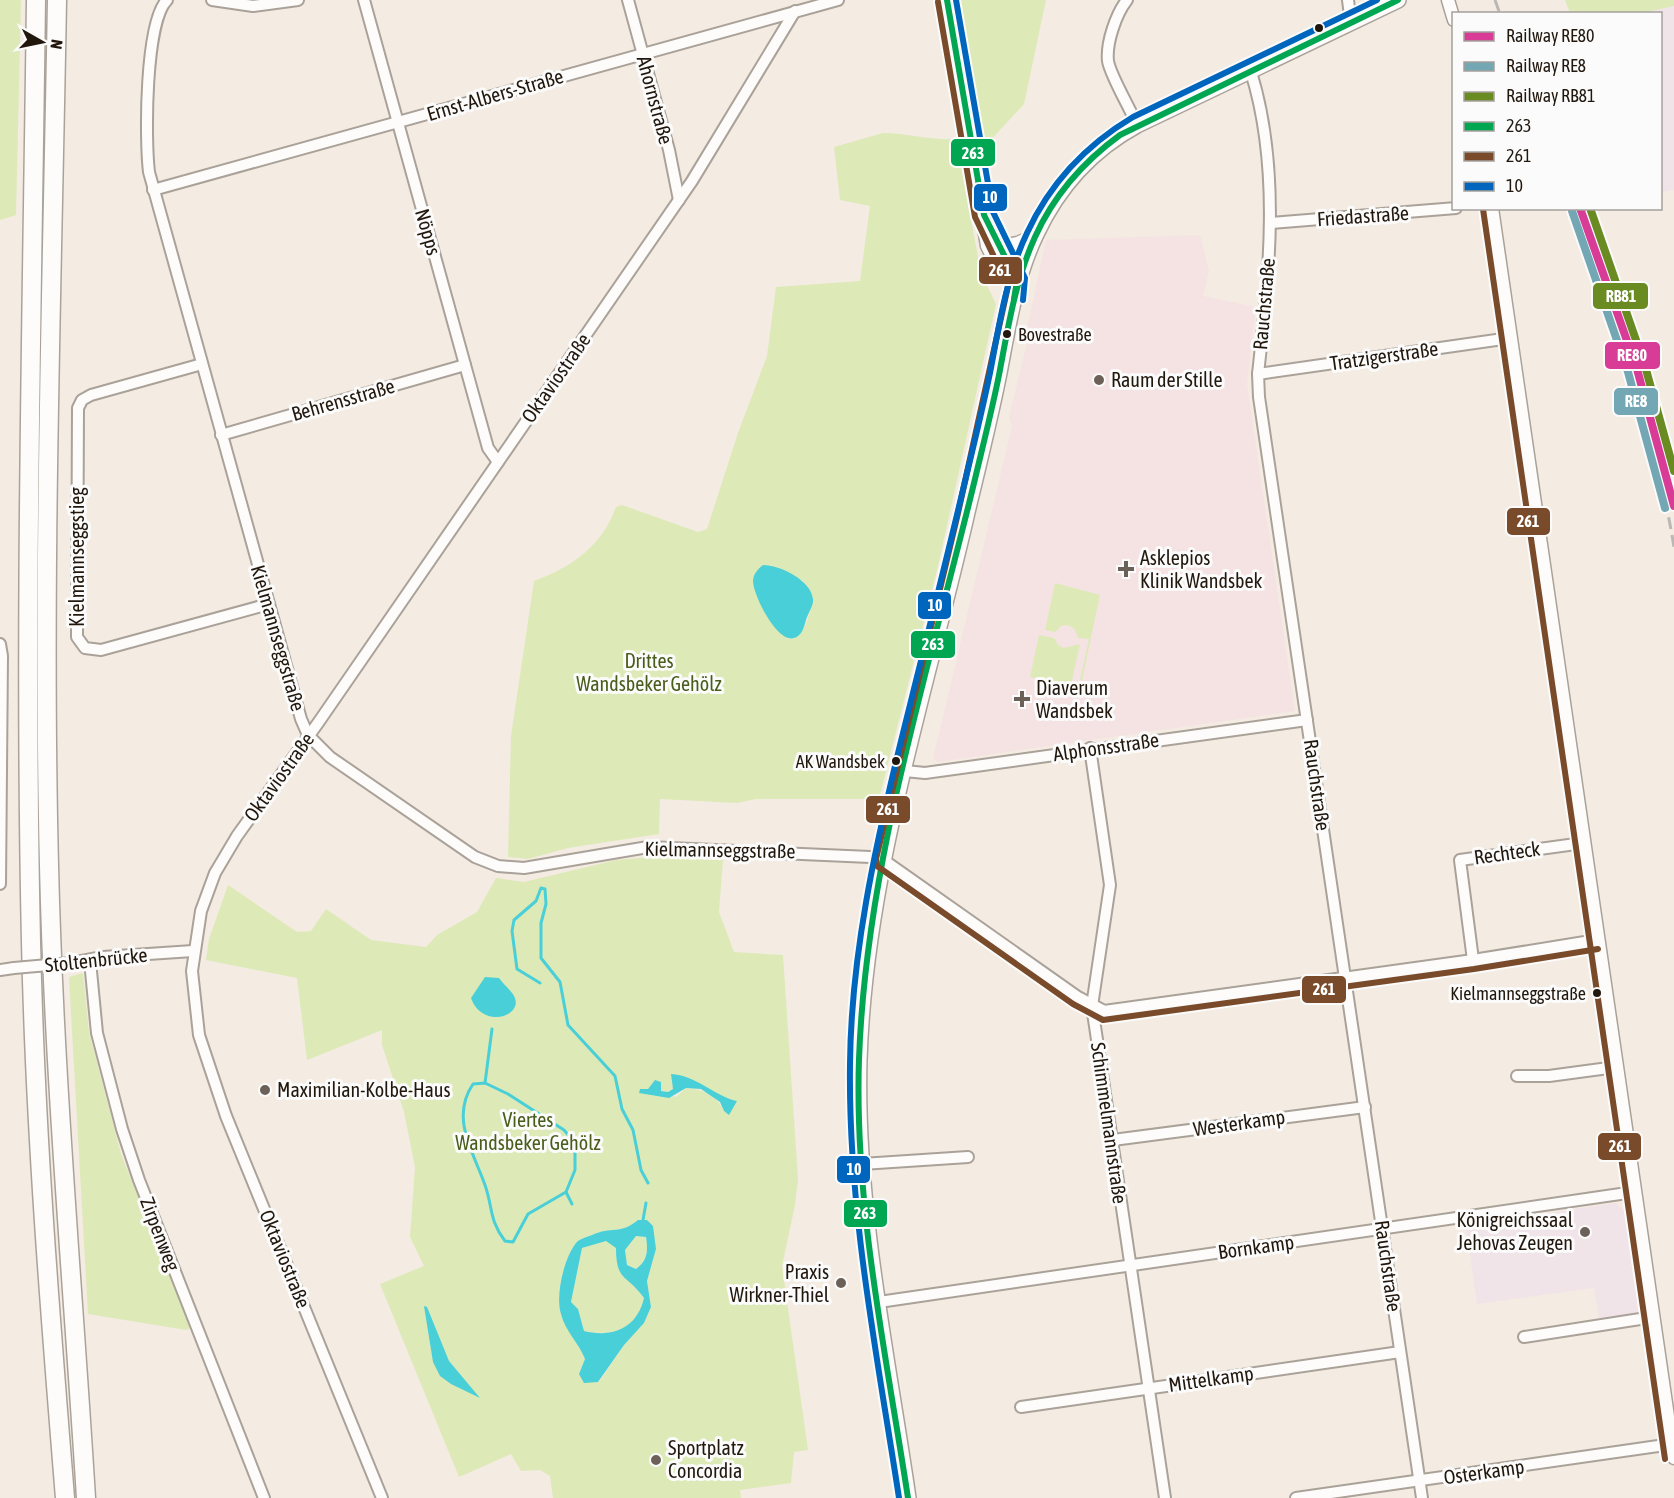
<svg xmlns="http://www.w3.org/2000/svg" width="1674" height="1498" font-family="'Asap Condensed',sans-serif">
<style>
.commercial{fill:#f1e4e9}
.medical{fill:#f5e3e3}
.green{fill:#ddeab7;fill-rule:evenodd}
.water{fill:#49cfd8;fill-rule:evenodd}
.lines{fill:none;stroke-linecap:round;stroke-linejoin:round}
.stream{stroke:#49cfd8;stroke-width:3}
.minor-casing{stroke:#aaa299;stroke-width:14}
.tertiary-casing{stroke:#aaa299;stroke-width:15}
.secondary-casing{stroke:#aaa299;stroke-width:18}
.motorway-casing{stroke:#aaa299;stroke-width:21}
.minor{stroke:#fdfcfb;stroke-width:10}
.tertiary{stroke:#fdfcfb;stroke-width:12}
.secondary{stroke:#fdfcfb;stroke-width:15}
.motorway{stroke:#fdfcfb;stroke-width:18}
.rail{stroke:#bab8b5;stroke-width:3;stroke-dasharray:12 6;stroke-linecap:butt}
.minor-bridge-casing{stroke:#aaa299;stroke-width:14;stroke-linecap:butt}
.minor-bridge{stroke:#fdfcfb;stroke-width:10}
.bus-1-casing{stroke:#fbfbfb;stroke-width:10}
.bus-2-casing{stroke:#fbfbfb;stroke-width:10}
.bus-3-casing{stroke:#fbfbfb;stroke-width:10}
.bus-1{stroke:#00a651;stroke-width:6}
.bus-2{stroke:#7a4b2a;stroke-width:6}
.bus-3{stroke:#0065bd;stroke-width:6}
.rail-1-casing{stroke:#fbfbfb;stroke-width:12}
.rail-2-casing{stroke:#fbfbfb;stroke-width:12}
.rail-3-casing{stroke:#fbfbfb;stroke-width:12}
.rail-1{stroke:#d83c96;stroke-width:8}
.rail-2{stroke:#74a7b4;stroke-width:8}
.rail-3{stroke:#6a8a22;stroke-width:8}
.bus-dot{fill:#21170d;stroke:#fbfbfb;stroke-width:2}
.poi-dot{fill:#6b6158;stroke:#fbfbfb;stroke-width:2}
.labels{text-anchor:middle;stroke-width:6;stroke-linejoin:round;paint-order:stroke}
.bus-label{font-size:18px;fill:#21170d;stroke:#fbfbfb;text-anchor:end}
.street-label{font-size:20px;fill:#21170d;stroke:#fbfbfb}
.poi-label{font-size:20px;fill:#21170d;stroke:#fbfbfb;text-anchor:start}
.park-label{font-size:20px;fill:#495d1b;stroke:#fbfbfb}
.line-badge{stroke:#fbfbfb;stroke-width:2}
.badge-label{font-size:16px;text-anchor:middle;font-weight:bold;fill:#fff}
</style>
<rect width="100%" height="100%" fill="#f4ebe2"/>
<g class="commercial">
<polygon points="1565,0 1674,0 1674,190 1661,192 1660,14 1570,13"/>
<polygon points="1616,1203 1624,1210 1639,1314 1599,1319 1594,1288 1477,1304 1466,1229 1534,1219 1534,1215"/>
</g>
<polygon class="medical" points="1200,235 1209,271 1203,296 1256,307 1247,384 1295,711 938,762 933,759 1012,426 1009,417 1028,339 1025,338 1046,240"/>
<g class="green">
<polygon points="0,0 21,0 16,215 0,220"/>
<polygon points="959,0 1046,0 1024,104 986,145"/>
<polygon points="1565,0 1674,0 1674,6 1642,13 1570,13"/>
<path d="M883,133C908,133 932,141 956,139L981,273L996,304L938,566L879,799H756L737,803L660,799L659,834L568,848L528,859L508,857L511,736L534,581C572,567 602,546 616,507L622,505L698,532L707,529L738,433L767,356L776,287L860,281L870,206L840,200L834,147ZM770,565L803,581L813,601C808,616 806,637 788,639C757,606 758,609 770,565Z"/>
<path d="M1055,583L1100,595L1082,680H1080L1089,639L1078,638C1076,628 1070,623 1061,626L1055,632L1045,630Z"/>
<polygon points="1039,635 1054,638 1058,645 1064,648 1080,644 1071,685 1030,677"/>
<path d="M663,856L723,859L719,912L734,952L783,955L798,1179L795,1205L782,1266L808,1450L794,1452L791,1483L740,1490L741,1498H553L550,1476L540,1470L521,1471L511,1454L459,1477L380,1284L424,1266L410,1237L415,1167L404,1112L382,1045V1030L307,1060L297,978L206,960L209,939L228,885L297,932L311,931L326,909L371,940L426,947L437,935L477,912L496,878L524,882L616,860ZM656,1080L660,1091L668,1092L673,1089V1080C707,1081 709,1094 736,1101L729,1114L724,1111C717,1095 702,1089 686,1088L676,1097L640,1089H648ZM638,1220L656,1249L647,1281L651,1307L644,1323L624,1345L599,1382L579,1374L585,1359C579,1343 566,1331 561,1314C555,1296 564,1258 576,1243C579,1239 587,1237 592,1235C611,1226 620,1235 638,1220Z"/>
<polygon points="83,973 89,1032 121,1154 191,1328 186,1330 88,1314 69,977"/>
<path d="M636,1236L646,1237C648,1251 648,1259 636,1269L627,1265L625,1250Z"/>
<path d="M606,1241L616,1247C616,1281 627,1274 644,1298C637,1329 614,1337 584,1331L578,1309L571,1302L582,1248Z"/>
</g>
<g class="water">
<path d="M763,565C780,565 811,580 813,599C814,605 808,613 806,620C804,627 802,636 794,638C777,644 752,593 753,580C754,573 758,569 763,565Z"/>
<path d="M485,977L499,978C503,984 511,990 514,996C525,1016 482,1030 471,998Z"/>
<path d="M671,1074C696,1075 714,1096 737,1101L729,1115L724,1111L720,1102L701,1089L686,1088L669,1098L639,1093L640,1089H648L655,1080L661,1082V1091L668,1092L673,1089Z"/>
<path d="M638,1220H647L653,1226L656,1249L647,1281L651,1307L644,1323L624,1345L598,1382L584,1383L579,1374L585,1359C579,1343 565,1331 561,1314C555,1296 564,1258 576,1243C579,1239 587,1237 592,1235C611,1226 620,1235 638,1220ZM636,1236L646,1237C648,1251 648,1260 636,1269L627,1265L625,1250ZM606,1241L616,1248C616,1282 627,1274 644,1298C637,1328 613,1338 584,1331L578,1309L571,1302L582,1248Z"/>
<polygon points="424,1306 427,1307 449,1361 480,1398 451,1384 440,1376 433,1362"/>
</g>
<g class="lines">
<g class="stream">
<polyline points="540,983 517,969 512,931 514,920 536,901 541,888 545,889 546,904 541,923 541,958 560,982 568,1025 615,1076 622,1109 633,1130 641,1170 648,1183"/>
<path d="M485,1083L508,1094L564,1130L575,1143V1170L566,1192L528,1214L513,1242L505,1241C489,1220 493,1208 485,1185C473,1151 450,1118 473,1084Z"/>
<polyline points="485,1083 492,1029"/>
<polyline points="566,1192 572,1204"/>
<polyline points="643,1220 646,1203"/>
</g>
<defs>
<g id="minor">
<path d="M167,0C145,22 145,139 149,172L301,719L308,735L330,757L475,857L498,866L524,868L648,847L870,857L885,861L1078,997L1104,1011L1473,960L1597,940"/>
<polyline points="212,0 253,6 298,0"/>
<polyline points="364,0 488,448 498,462"/>
<polyline points="628,0 669,150 679,200"/>
<path d="M1127,0C1116,14 1106,43 1108,61C1110,75 1131,110 1137,125"/>
<polyline points="1348,0 1351,23"/>
<path d="M1251,72C1281,169 1269,274 1258,374L1259,397L1422,1498"/>
<polyline points="153,190 838,0"/>
<polyline points="1271,223 1456,208"/>
<polyline points="202,364 91,395 82,400 78,408 77,637 85,648 101,650 269,604"/>
<polyline points="1258,374 1510,338"/>
<polyline points="221,435 465,365"/>
<polyline points="0,644 2,656 0,884"/>
<polyline points="1090,748 1110,885 1092,1006 1165,1498"/>
<polyline points="905,771 925,773 1307,720"/>
<polyline points="1473,960 1460,860 1583,843"/>
<polyline points="90,961 97,1033 122,1129 139,1180 264,1498"/>
<polyline points="71,963 103,957 193,951"/>
<polyline points="0,970 14,968"/>
<polyline points="1517,1076 1549,1076 1616,1067"/>
<polyline points="1113,1140 1365,1107"/>
<polyline points="862,1164 968,1157"/>
<polyline points="879,1302 1634,1192"/>
<polyline points="1524,1337 1653,1317"/>
<polyline points="1021,1407 1400,1352"/>
<polyline points="382,1498 226,1116 199,1035 192,971 201,911 215,873 237,836 318,723 692,181 795,11"/>
<polyline points="1296,1498 1672,1444"/>
</g>
<g id="tertiary">
<polyline points="947,0 987,246 1000,272 1017,285"/>
<polyline points="1448,0 1454,20"/>
<polyline points="1492,208 1674,1458"/>
<polyline points="988,227 1017,285"/>
<path d="M995,242C1012,248 1023,242 1037,232"/>
</g>
<path id="secondary" d="M908,1498C887,1353 855,1207 859,1060C865,872 927,689 968,508C979,463 990,418 999,373C1008,326 1015,278 1036,234C1058,187 1091,150 1137,125L1398,0"/>
<g id="motorway">
<path d="M36,0C32,314 24,628 31,942C35,1127 50,1313 65,1498"/>
<path d="M57,0C52,288 42,578 49,866C54,1077 73,1287 86,1498"/>
</g>
</defs>
<use href="#minor" class="minor-casing"/>
<use href="#tertiary" class="tertiary-casing"/>
<use href="#secondary" class="secondary-casing"/>
<use href="#motorway" class="motorway-casing"/>
<use href="#minor" class="minor"/>
<use href="#tertiary" class="tertiary"/>
<use href="#secondary" class="secondary"/>
<use href="#motorway" class="motorway"/>
<g class="rail">
<polyline points="1495,0 1500,14"/>
<path d="M1573,208C1614,318 1655,431 1674,547"/>
</g>
<defs>
<polyline id="minor-bridge" points="14,968 71,963"/>
</defs>
<use href="#minor-bridge" class="minor-bridge-casing"/>
<use href="#minor-bridge" class="minor-bridge"/>
<defs>
<g id="bus-1">
<polyline points="947,0 984,215 1017,281 1014,299"/>
<path d="M908,1498C886,1353 854,1206 859,1059C866,862 929,670 975,479C983,445 992,410 999,375C1008,328 1015,281 1035,237C1054,195 1083,162 1120,135L1398,0"/>
</g>
<g id="bus-2">
<polyline points="938,2 975,217 1008,286 958,513 876,859 877,866 1073,1004 1103,1020 1474,969 1598,949"/>
<polyline points="1483,209 1665,1459"/>
</g>
<g id="bus-3">
<polyline points="956,0 993,212 1025,278 1023,300"/>
<path d="M899,1498C877,1354 848,1211 850,1064C851,956 875,847 901,741C923,652 946,562 967,473C975,440 983,407 990,373C999,326 1006,277 1027,233C1050,183 1086,145 1133,117L1377,0"/>
</g>
</defs>
<use href="#bus-1" class="bus-1-casing"/>
<use href="#bus-2" class="bus-2-casing"/>
<use href="#bus-3" class="bus-3-casing"/>
<use href="#bus-1" class="bus-1"/>
<use href="#bus-2" class="bus-2"/>
<use href="#bus-3" class="bus-3"/>
<defs>
<polyline id="rail-1" points="1580,208 1637,369 1674,506"/>
<polyline id="rail-2" points="1572,211 1628,372 1665,508"/>
<polyline id="rail-3" points="1590,208 1645,366 1674,471"/>
</defs>
<use href="#rail-1" class="rail-1-casing"/>
<use href="#rail-2" class="rail-2-casing"/>
<use href="#rail-3" class="rail-3-casing"/>
<use href="#rail-1" class="rail-1"/>
<use href="#rail-2" class="rail-2"/>
<use href="#rail-3" class="rail-3"/>
</g>
<g class="bus-dot">
<circle cx="1319" cy="28" r="5"/>
<circle cx="1007" cy="334" r="5"/>
<circle cx="896" cy="761" r="5"/>
<circle cx="1597" cy="993" r="5"/>
</g>
<g class="poi-dot">
<circle cx="1099" cy="380" r="6"/>
<path d="M1123 560h6v6h6v6h-6v6h-6v-6h-6v-6h6z"/>
<path d="M1019 690h6v6h6v6h-6v6h-6v-6h-6v-6h6z"/>
<circle cx="265" cy="1090" r="6"/>
<circle cx="1585" cy="1232" r="6"/>
<circle cx="841" cy="1283" r="6"/>
<circle cx="656" cy="1460" r="6"/>
</g>
<g class="labels">
<g class="bus-label">
<text x="1018" y="341" text-anchor="start">Bovestraße</text>
<text x="885" y="768">AK Wandsbek</text>
<text x="1586" y="1000">Kielmannseggstraße</text>
</g>
<g class="street-label">
<text transform="translate(495 95) rotate(-16)" y="7">Ernst-Albers-Straße</text>
<text transform="translate(655 100) rotate(75)" y="7">Ahornstraße</text>
<text transform="translate(1363 216) rotate(-4)" y="7">Friedastraße</text>
<text transform="translate(428 232) rotate(74)" y="7">Nöpps</text>
<text transform="translate(1264 304) rotate(-85)" y="7">Rauchstraße</text>
<text transform="translate(1384 356) rotate(-8)" y="7">Tratzigerstraße</text>
<text transform="translate(556 378) rotate(-55)" y="7">Oktaviostraße</text>
<text transform="translate(343 400) rotate(-16)" y="7">Behrensstraße</text>
<text transform="translate(77 557) rotate(-90)" y="7">Kielmannseggstieg</text>
<text transform="translate(278 638) rotate(74)" y="7">Kielmannseggstraße</text>
<text transform="translate(1106 747) rotate(-8)" y="7">Alphonsstraße</text>
<text transform="translate(279 777) rotate(-54)" y="7">Oktaviostraße</text>
<text transform="translate(1317 785) rotate(82)" y="7">Rauchstraße</text>
<text transform="translate(720 850) rotate(1)" y="7">Kielmannseggstraße</text>
<text transform="translate(1507 853) rotate(-8)" y="7">Rechteck</text>
<text transform="translate(96 960) rotate(-6)" y="7">Stoltenbrücke</text>
<text transform="translate(1109 1123) rotate(82)" y="7">Schimmelmannstraße</text>
<text transform="translate(1239 1123) rotate(-8)" y="7">Westerkamp</text>
<text transform="translate(160 1234) rotate(69)" y="7">Zirpenweg</text>
<text transform="translate(1256 1247) rotate(-8)" y="7">Bornkamp</text>
<text transform="translate(285 1259) rotate(68)" y="7">Oktaviostraße</text>
<text transform="translate(1388 1266) rotate(82)" y="7">Rauchstraße</text>
<text transform="translate(1211 1379) rotate(-8)" y="7">Mittelkamp</text>
<text transform="translate(1484 1472) rotate(-8)" y="7">Osterkamp</text>
</g>
<g class="poi-label">
<text x="1111" y="387">Raum der Stille</text>
<text x="1140" y="565">Asklepios<tspan x="1140" dy="23">Klinik Wandsbek</tspan></text>
<text x="1036" y="695">Diaverum<tspan x="1036" dy="23">Wandsbek</tspan></text>
<text x="277" y="1097">Maximilian-Kolbe-Haus</text>
<text x="1573" y="1227" text-anchor="end">Königreichssaal<tspan x="1573" dy="23">Jehovas Zeugen</tspan></text>
<text x="829" y="1279" text-anchor="end">Praxis<tspan x="829" dy="23">Wirkner-Thiel</tspan></text>
<text x="668" y="1455">Sportplatz<tspan x="668" dy="23">Concordia</tspan></text>
</g>
<g class="park-label">
<text x="649" y="668">Drittes<tspan x="649" dy="23">Wandsbeker Gehölz</tspan></text>
<text x="528" y="1127">Viertes<tspan x="528" dy="23">Wandsbeker Gehölz</tspan></text>
</g>
</g>
<g class="line-badge">
<rect x="950" y="138" width="46" height="29" rx="6" fill="#00a651"/>
<rect x="973" y="183" width="35" height="29" rx="6" fill="#0065bd"/>
<rect x="978" y="256" width="45" height="29" rx="6" fill="#7a4b2a"/>
<rect x="1592" y="282" width="57" height="28" rx="6" fill="#6a8a22"/>
<rect x="1604" y="341" width="57" height="29" rx="6" fill="#d83c96"/>
<rect x="1613" y="387" width="46" height="29" rx="6" fill="#74a7b4"/>
<rect x="1506" y="507" width="45" height="29" rx="6" fill="#7a4b2a"/>
<rect x="917" y="591" width="35" height="29" rx="6" fill="#0065bd"/>
<rect x="910" y="630" width="46" height="29" rx="6" fill="#00a651"/>
<rect x="865" y="795" width="46" height="29" rx="6" fill="#7a4b2a"/>
<rect x="1301" y="975" width="46" height="29" rx="6" fill="#7a4b2a"/>
<rect x="1597" y="1132" width="45" height="29" rx="6" fill="#7a4b2a"/>
<rect x="836" y="1155" width="35" height="29" rx="6" fill="#0065bd"/>
<rect x="843" y="1199" width="45" height="29" rx="6" fill="#00a651"/>
</g>
<g class="badge-label">
<text x="973" y="159">263</text>
<text x="990" y="203">10</text>
<text x="1000" y="276">261</text>
<text x="1621" y="302">RB81</text>
<text x="1632" y="361">RE80</text>
<text x="1636" y="407">RE8</text>
<text x="1528" y="527">261</text>
<text x="935" y="611">10</text>
<text x="933" y="650">263</text>
<text x="888" y="815">261</text>
<text x="1324" y="995">261</text>
<text x="1620" y="1152">261</text>
<text x="854" y="1175">10</text>
<text x="865" y="1219">263</text>
</g>
<rect x="1452" y="12" width="210" height="198" fill="#fbfbfb" stroke="#a4a09c" stroke-width="1.5"/>
<rect x="1464" y="32" width="30" height="9" fill="#d83c96" stroke="#a4a09c" stroke-width="1.5"/>
<text x="1506" y="42" font-size="18" fill="#21170d">Railway RE80</text>
<rect x="1464" y="62" width="30" height="9" fill="#74a7b4" stroke="#a4a09c" stroke-width="1.5"/>
<text x="1506" y="72" font-size="18" fill="#21170d">Railway RE8</text>
<rect x="1464" y="92" width="30" height="9" fill="#6a8a22" stroke="#a4a09c" stroke-width="1.5"/>
<text x="1506" y="102" font-size="18" fill="#21170d">Railway RB81</text>
<rect x="1464" y="122" width="30" height="9" fill="#00a651" stroke="#a4a09c" stroke-width="1.5"/>
<text x="1506" y="132" font-size="18" fill="#21170d">263</text>
<rect x="1464" y="152" width="30" height="9" fill="#7a4b2a" stroke="#a4a09c" stroke-width="1.5"/>
<text x="1506" y="162" font-size="18" fill="#21170d">261</text>
<rect x="1464" y="182" width="30" height="9" fill="#0065bd" stroke="#a4a09c" stroke-width="1.5"/>
<text x="1506" y="192" font-size="18" fill="#21170d">10</text>
<g transform="translate(42 42) rotate(99)" stroke="#fbfbfb" stroke-width="4.5" paint-order="stroke">
<path d="M0-4.5L10 22L0 15L-10 22Z" fill="#21170d"/>
<text y="-9" font-size="16" font-weight="bold" text-anchor="middle" fill="#21170d">N</text>
</g>
</svg>
